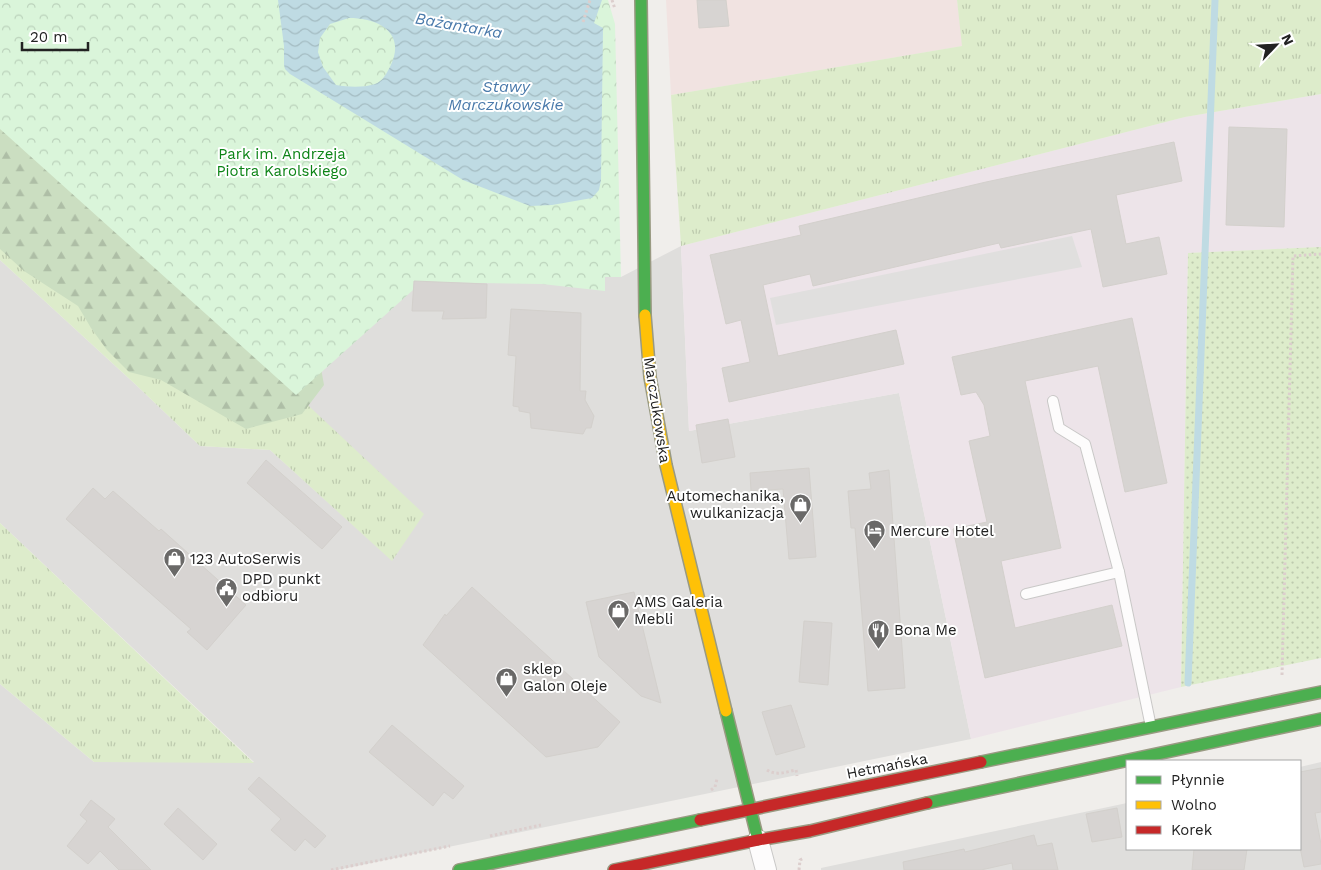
<svg xmlns="http://www.w3.org/2000/svg" width="1321" height="870" font-family="'Work Sans',sans-serif">
<style>
.residential{fill:#dfdedc}
.commercial{fill:#f1e3e1}
.industrial{fill:#ede4e9}
.grass{fill:url(#grass-tufts)}
.forest{fill:url(#forest-firs)}
.park{fill:url(#park-crowns)}
.garden{fill:url(#garden-dots)}
.parking{fill:#e0dfde}
.water{fill:url(#water-waves);fill-rule:evenodd}
.lines{fill:none;stroke-linecap:round;stroke-linejoin:round}
.stream{stroke:#bfdbe3;stroke-width:7}
.building{fill:#d7d4d2;stroke:#d3d0cc}
.lane-casing{stroke:#c9c8c7;stroke-width:12}
.street-casing{stroke:#c9c8c7;stroke-width:22}
.fast-casing{stroke:#999a82;stroke-width:14}
.slow-casing{stroke:#999a82;stroke-width:14}
.jam-casing{stroke:#999a82;stroke-width:14}
.path{stroke:#dccecd;stroke-width:3;stroke-dasharray:2.5 2.5;stroke-linecap:butt}
.lane{stroke:#fdfcfc;stroke-width:10}
.street{stroke:#fdfcfc;stroke-width:20}
.fast{stroke:#4caf50;stroke-width:11}
.slow{stroke:#ffc107;stroke-width:11}
.jam{stroke:#c62828;stroke-width:11}
.labels{text-anchor:middle;stroke-width:4;stroke-linejoin:round;paint-order:stroke}
.park-label{font-size:15px;fill:#0c8416;stroke:#fff}
.street-label{font-size:15px;fill:#222;stroke:#fff}
.poi-label{font-size:15px;fill:#222;stroke:#fff;text-anchor:start}
.water-label{font-size:16px;font-style:italic;fill:#4a7aab;stroke:#fff}
</style>
<defs>
<pattern id="grass-tufts" width="24" height="20" patternUnits="userSpaceOnUse" patternTransform="scale(1.25)"><rect width="24" height="20" fill="#ddeccb"/><path d="M3 7l-1-3M5 7V3M7 7l1-3M15 17l-1-3M17 17v-4M19 17l1-3" fill="none" stroke="#bdcaae"/></pattern>
<pattern id="forest-firs" width="22" height="20" patternUnits="userSpaceOnUse" patternTransform="scale(1.25)"><rect width="22" height="20" fill="#cbdec1"/><path d="M5 1l3.5 6h-7zM16 11l3.5 6h-7z" fill="#aebea6"/></pattern>
<pattern id="park-crowns" width="20" height="18" patternUnits="userSpaceOnUse" patternTransform="scale(1.25)"><rect width="20" height="18" fill="#daf5da"/><path d="M2 6a3 3 0 1 1 6 0M12 15a3 3 0 1 1 6 0" fill="none" stroke="#bbd2bb"/></pattern>
<pattern id="garden-dots" width="8" height="8" patternUnits="userSpaceOnUse" patternTransform="scale(1.25)"><rect width="8" height="8" fill="#ddeccb"/><path d="M2 2h.1M6 6h.1" fill="none" stroke="#bdcaae" stroke-width="1.8" stroke-linecap="round"/></pattern>
<pattern id="water-waves" width="16" height="10" patternUnits="userSpaceOnUse" patternTransform="scale(1.25)"><rect width="16" height="10" fill="#bfdbe3"/><path d="M0 5q4-4 8 0t8 0" fill="none" stroke="#a4bcc2"/></pattern>
</defs>
<rect width="100%" height="100%" fill="#f0eeeb"/>
<g class="residential">
<polygon points="681,246 689,431 899,393 971,739 337,870 0,870 0,684 94,762 254,762 0,523 0,260 135,384 200,446 270,450 392,560 296,394 403,273 621,277"/>
<polygon points="1321,762 1321,870 821,870 821,868 1127,803 1127,849 1300,849 1300,767"/>
</g>
<polygon class="commercial" points="666,0 957,0 963,46 671,95"/>
<polygon class="industrial" points="1321,94 1321,247 1188,253 1181,687 971,739 899,393 689,431 681,246 1185,117"/>
<g class="grass">
<polygon points="957,0 1321,0 1321,94 1185,117 681,246 671,95 962,46"/>
<polygon points="0,128 296,394 424,514 392,561 270,450 200,446 135,384 0,260"/>
<polygon points="0,523 254,763 94,762 0,684"/>
</g>
<polygon class="forest" points="0,0 310,306 324,385 302,414 246,429 161,380 129,372 107,350 91,328 78,306 24,271 0,249"/>
<polygon class="park" points="0,0 608,0 615,24 621,277 605,277 605,291 542,284 422,282 296,395 0,129"/>
<polygon class="garden" points="1321,247 1321,658 1181,687 1188,253"/>
<polygon class="parking" points="1072,236 1082,267 776,325 770,298"/>
<path class="water" d="M278,0H602L594,23L603,28L601,180L599,190L592,198L552,205L530,206L463,180L290,74L285,69L284,65V46ZM349,18C379,18 407,33 390,67C386,74 383,81 375,84C362,88 348,87 336,85L323,67L318,52L320,38L330,24Z"/>
<g class="lines">
<polyline class="stream" points="1188,683 1215,0"/>
</g>
<g class="building">
<polygon points="697,0 726,0 729,26 699,28"/>
<polygon points="1229,127 1287,129 1284,227 1226,225"/>
<polygon points="1174,142 1182,181 1116,195 1126,244 1159,237 1167,274 1103,287 1091,229 1001,248 999,243 813,286 810,274 763,285 778,356 896,330 904,364 729,402 722,368 750,362 741,320 726,324 710,255 801,235 799,226 986,182"/>
<polygon points="414,281 487,284 486,318 442,319 444,311 412,311"/>
<polygon points="511,309 581,313 580,391 586,391 585,400 594,416 591,428 586,428 583,434 531,428 530,413 519,411 519,407 513,406 516,356 508,355"/>
<polygon points="1132,318 1167,483 1125,492 1098,366 1025,381 1061,548 1001,561 1015,628 1112,605 1122,646 985,678 953,529 987,522 969,441 990,436 984,405 976,392 961,395 952,357"/>
<polygon points="728,419 735,457 702,463 696,425"/>
<polygon points="266,460 342,527 322,549 247,483"/>
<polygon points="809,468 816,557 789,559 783,489 751,491 750,473"/>
<polygon points="889,470 905,688 868,691 855,528 851,528 848,491 871,489 869,473"/>
<polygon points="93,488 105,499 113,491 159,531 161,529 246,605 207,650 187,632 191,629 66,519"/>
<polygon points="472,587 620,722 598,747 546,757 423,645 445,614 446,616"/>
<polygon points="634,592 661,703 641,696 599,657 586,602"/>
<polygon points="804,621 832,623 828,685 799,682"/>
<polygon points="791,705 805,747 776,755 762,712"/>
<polygon points="392,725 464,786 453,799 444,792 433,806 369,752"/>
<polygon points="1321,768 1321,812 1315,813 1321,844 1321,864 1304,867 1300,847 1300,772"/>
<polygon points="259,777 326,836 315,848 305,839 295,851 271,830 281,819 248,789"/>
<polygon points="91,800 115,819 108,827 151,870 119,870 100,851 88,864 67,846 87,821 80,815"/>
<polygon points="178,808 217,844 203,860 164,824"/>
<polygon points="1117,808 1122,837 1092,842 1086,814"/>
<polygon points="1034,835 1037,846 1052,843 1058,870 1013,870 1012,863 981,870 904,870 903,862 964,849 965,852"/>
<polygon points="1194,849 1247,849 1244,870 1192,870"/>
</g>
<g class="lines">
<defs>
<g id="lane">
<polyline points="1053,401 1059,428 1085,444 1119,572"/>
<polyline points="1026,594 1119,572 1151,727"/>
</g>
<polyline id="street" points="758,840 766,870"/>
<g id="fast">
<polyline points="641,0 645,315"/>
<polyline points="726,711 758,840"/>
<polyline points="981,762 1321,692"/>
<polyline points="927,803 1321,719"/>
<polyline points="459,870 700,820"/>
</g>
<polyline id="slow" points="645,315 650,377 666,465 726,711"/>
<g id="jam">
<polyline points="700,820 981,762"/>
<polyline points="614,870 758,840 810,831 927,803"/>
</g>
</defs>
<use href="#lane" class="lane-casing"/>
<use href="#street" class="street-casing"/>
<use href="#fast" class="fast-casing"/>
<use href="#slow" class="slow-casing"/>
<use href="#jam" class="jam-casing"/>
<g class="path">
<polyline points="612,0 615,9"/>
<polyline points="583,22 590,0"/>
<polyline points="1282,675 1293,256 1321,254"/>
<path d="M767,770C776,776 786,772 796,770L797,776"/>
<polyline points="711,790 715,787 717,779"/>
<polyline points="490,836 541,825"/>
<polyline points="331,870 450,846"/>
<polyline points="799,870 800,860 804,858"/>
</g>
<use href="#lane" class="lane"/>
<use href="#street" class="street"/>
<use href="#fast" class="fast"/>
<use href="#slow" class="slow"/>
<use href="#jam" class="jam"/>
</g>
<defs>
<symbol id="shop-pin" viewBox="-11 -11 22 30"><path d="M0 17L-7.5 6A9.5 9.5 0 1 1 7.5 6Z" fill="#6a6968" stroke="#fff"/><path d="M-5-2.5h2.3a2.7 3.5 0 0 1 5.4 0H5L5.5 6h-11ZM-1.5-2.5h3a1.5 2.3 0 0 0-3 0Z" fill="#fff"/></symbol>
<symbol id="hotel-pin" viewBox="-11 -11 22 30"><path d="M0 17L-7.5 6A9.5 9.5 0 1 1 7.5 6Z" fill="#6a6968" stroke="#fff"/><path d="M-6-4.5h1.5V1H6V5H4.5V3h-9V5H-6ZM-4 0a1.8 1.8 0 1 1 3.6 0ZM.5 0V-2.5h3Q6-2.5 6 0Z" fill="#fff"/></symbol>
<symbol id="civic-pin" viewBox="-11 -11 22 30"><path d="M0 17L-7.5 6A9.5 9.5 0 1 1 7.5 6Z" fill="#6a6968" stroke="#fff"/><path d="M-.6-6.5H3V-4.5H.6V-3L4-1V1h2V6H-6V1h2V-1L-.6-3ZM-1.2 2.5V6h2.4V2.5Z" fill="#fff"/></symbol>
<symbol id="restaurant-pin" viewBox="-11 -11 22 30"><path d="M0 17L-7.5 6A9.5 9.5 0 1 1 7.5 6Z" fill="#6a6968" stroke="#fff"/><path d="M-5-6h1v4h1v-4h1v4h1v-4h1v5L-1.5 .5V6h-2V.5L-5-1ZM5-6V6H3V1.5H1.5Q1.5-4 5-6Z" fill="#fff"/></symbol>
</defs>
<g fill-rule="evenodd">
<use href="#shop-pin" x="788" y="492" width="25" height="34"/>
<use href="#hotel-pin" x="862" y="518" width="25" height="34"/>
<use href="#shop-pin" x="162" y="546" width="25" height="34"/>
<use href="#civic-pin" x="214" y="576" width="25" height="34"/>
<use href="#shop-pin" x="606" y="598" width="25" height="34"/>
<use href="#restaurant-pin" x="866" y="618" width="25" height="34"/>
<use href="#shop-pin" x="494" y="666" width="25" height="34"/>
</g>
<g class="labels">
<g class="park-label">
<text x="282" y="159">Park im. Andrzeja<tspan x="282" dy="17">Piotra Karolskiego</tspan></text>
</g>
<g class="street-label">
<text transform="translate(657 410) rotate(81)" y="5">Marczukowska</text>
<text transform="translate(887 766) rotate(-11)" y="5">Hetmańska</text>
</g>
<g class="poi-label">
<text x="784" y="501" text-anchor="end">Automechanika,<tspan x="784" dy="17">wulkanizacja</tspan></text>
<text x="890" y="536">Mercure Hotel</text>
<text x="190" y="564">123 AutoSerwis</text>
<text x="242" y="584">DPD punkt<tspan x="242" dy="17">odbioru</tspan></text>
<text x="634" y="607">AMS Galeria<tspan x="634" dy="17">Mebli</tspan></text>
<text x="894" y="635">Bona Me</text>
<text x="523" y="674">sklep<tspan x="523" dy="17">Galon Oleje</tspan></text>
</g>
<g class="water-label">
<text transform="translate(459 25) rotate(10)" y="6">Bażantarka</text>
<text x="506" y="92">Stawy<tspan x="506" dy="18">Marczukowskie</tspan></text>
</g>
</g>
<rect x="1126" y="760" width="175" height="90" fill="#ffffff" stroke="#a7a7a7"/>
<rect x="1136" y="776" width="25" height="8" fill="#4caf50" stroke="#a7a7a7"/>
<text x="1171" y="785" font-size="15" fill="#222222">Płynnie</text>
<rect x="1136" y="801" width="25" height="8" fill="#ffc107" stroke="#a7a7a7"/>
<text x="1171" y="810" font-size="15" fill="#222222">Wolno</text>
<rect x="1136" y="826" width="25" height="8" fill="#c62828" stroke="#a7a7a7"/>
<text x="1171" y="835" font-size="15" fill="#222222">Korek</text>
<g transform="translate(1276 45) rotate(65)" stroke="#ffffff" stroke-width="4" paint-order="stroke">
<path d="M0-4L9 19L0 12L-9 19Z" fill="#222222"/>
<text y="-8" font-size="14" font-weight="bold" text-anchor="middle" fill="#222222">N</text>
</g>
<path d="M22 42v8h66v-8" fill="none" stroke="#222222" stroke-width="2.5"/>
<text x="30" y="42" font-size="15" fill="#222222" stroke="#ffffff" stroke-width="4" paint-order="stroke">20 m</text>
</svg>
